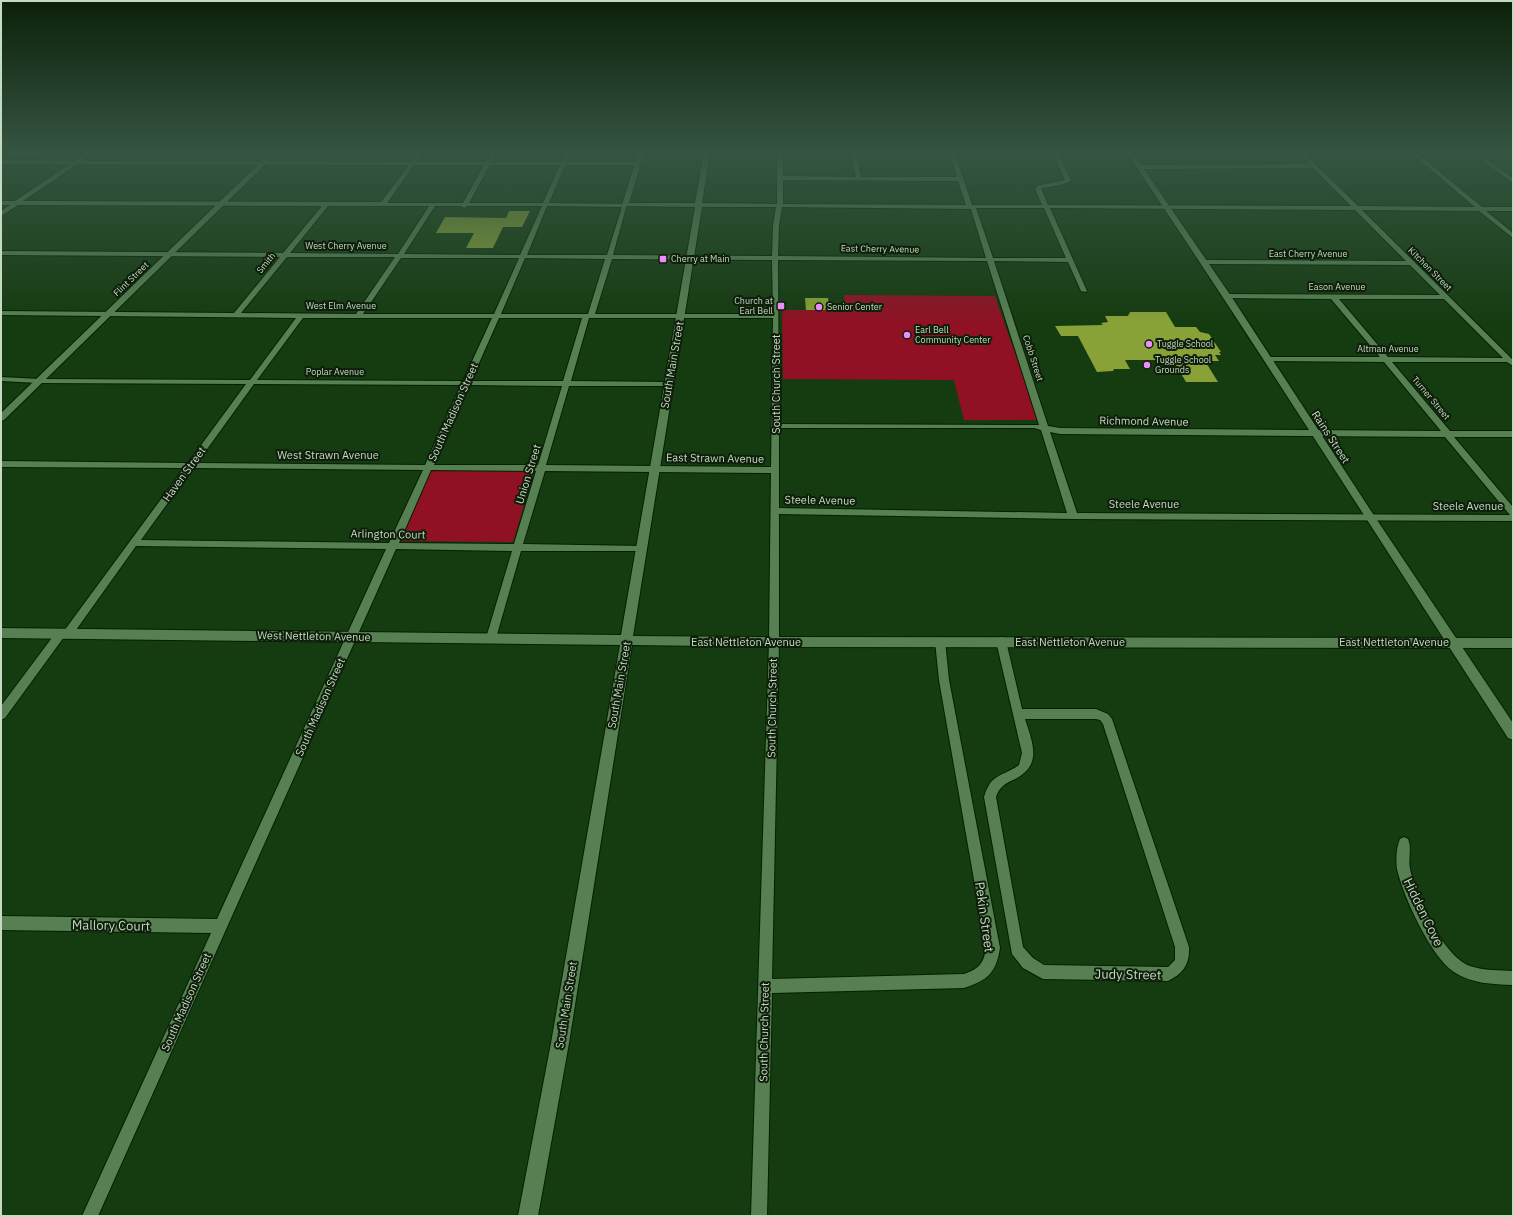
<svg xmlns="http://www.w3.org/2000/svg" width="1514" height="1217" font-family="'IBM Plex Sans',sans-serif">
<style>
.green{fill:#901123}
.building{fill:#89a237}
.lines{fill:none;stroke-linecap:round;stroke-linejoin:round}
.minor-casing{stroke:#042002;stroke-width:2}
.tertiary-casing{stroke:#042002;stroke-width:2}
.secondary-casing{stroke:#042002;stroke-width:2}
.minor{fill:#578052;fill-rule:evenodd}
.tertiary{fill:#578052;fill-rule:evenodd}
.secondary{fill:#578052;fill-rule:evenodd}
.poi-dot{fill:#eb8dfc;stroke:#0e1e0b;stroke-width:1.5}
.labels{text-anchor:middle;stroke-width:4;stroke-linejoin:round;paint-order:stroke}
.far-street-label{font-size:9px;fill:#c4dac1;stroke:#0e1e0b}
.far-poi-label{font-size:9px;fill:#c4dac1;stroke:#0e1e0b;text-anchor:start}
.street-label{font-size:11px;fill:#c4dac1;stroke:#0e1e0b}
.near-street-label{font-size:13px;fill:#c4dac1;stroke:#0e1e0b}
</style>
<rect width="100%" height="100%" fill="#153b10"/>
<g class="green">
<polygon points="844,295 995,296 1038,420 964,420 954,380 783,379 782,310 845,310"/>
<polygon points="431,470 534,471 513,542 401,541"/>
</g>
<g class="building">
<polygon points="509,211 530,211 522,227 503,227 493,248 466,248 474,233 436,233 445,217 506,218"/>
<polygon points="805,298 828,298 830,310 806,310"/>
<polygon points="1130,312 1166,312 1175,327 1196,327 1200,332 1209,334 1221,352 1219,352 1221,355 1215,355 1219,361 1205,361 1218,382 1186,382 1173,360 1125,360 1130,369 1114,369 1113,371 1097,372 1078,336 1061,336 1055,326 1103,325 1101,323 1108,322 1105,316 1128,316"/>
</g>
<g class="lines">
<defs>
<g id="minor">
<path d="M85,153H91L81,161L411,162L417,153H422L416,162H486L491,153H496L492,162H561L565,153H570L567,162H638L641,164L640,165H565L549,203L627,204L613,255L772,256L773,226L776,207H700L697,205L700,203L777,204V153H783V176L856,177L850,153H856L861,177H957L949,153H955L972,205H1042L1035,189L1037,186L1065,180L1053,153H1058L1071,181L1061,185L1041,188L1048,205L1351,206L1313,168L1139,169L1136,167L1139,165L1309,164L1299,153H1304L1358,206L1475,207L1411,153H1417L1482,207H1513V211H1486L1513,233V238L1479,211L1362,210L1513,360V366L1507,362H1392L1450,431H1513V437H1454L1513,507V521L1073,519L779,514V642L772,979L964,974C979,969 984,963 986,948L939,680L935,641L936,638H944L945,641L949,680L1000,948C996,973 988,980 964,988L772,993L767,1216H751L769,642L771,473L545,471L523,544L642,546L645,547L647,549L645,551H521L496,638L495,641H487L486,638L512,551L396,549L98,1216H82L211,933L1,930V916L217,919L386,549L136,546L71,637H64L5,718L1,720V706L57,631H64L184,468L1,467V461L188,463L246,384L39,383L1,381V377L39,379L250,380L296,318L1,315V311L234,313L280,257L1,255V251L283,253L322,206L18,205L1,216V211L10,205H1V201H15L70,164H1V160L74,161ZM77,164L409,165L381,202L23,201ZM414,165H484L463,203H387ZM490,165H560L543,203H469ZM783,180L958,181L966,205L783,204ZM328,206H429L398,254L290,253ZM435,206H461L464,208L467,206H542L520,255L404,254ZM547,206L622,207L607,255H527ZM782,207L971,209L986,258L778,256L779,226ZM976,208H1044L1066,258H993ZM1050,208L1355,210L1406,261L1204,260L1201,262L1204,264L1410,265L1440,295L1227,294L1224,296L1227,298L1331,299L1380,357H1268L1264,359L1265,361L1384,362L1441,431L1060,428L1048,426L994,261L1068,262L1081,291L1086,292L1087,291ZM287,257H395L356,314L241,313ZM401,258H519L494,314H363ZM525,258L605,259L588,314H501ZM612,259L772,260L773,314H595ZM778,260L987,261L1039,425L779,424ZM1339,299H1444L1503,358L1388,357ZM303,318H492L463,381L257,380ZM499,318H582L563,381H471ZM589,318H773L771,467L546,465L569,386H669L673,384L669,382L571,381ZM254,384L461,385L425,465L197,463ZM469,385L562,386L538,465H434ZM779,428H1034L1041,430L1067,513L779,508ZM1050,432L1060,434L1445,437L1510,515L1077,513ZM193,468L423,470L389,543L141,540ZM431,470L536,471L514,544L399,543Z"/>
<polygon points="1472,153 1478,153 1513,178 1513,183"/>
<path d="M1001,637L1005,638L1006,641L1022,709H1096L1108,714L1112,719L1189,947C1190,964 1183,974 1168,981L1043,979L1023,968L1012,954L984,797C991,773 1002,777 1019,765L1022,753L996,641L997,638ZM1025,719H1096L1100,720L1103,724L1175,947V960L1168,967L1044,965L1033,958L1023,947L996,797C999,788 1004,784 1013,780C1043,766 1033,744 1025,719Z"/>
<path d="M1404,837L1408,839C1412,848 1408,859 1410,869C1416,896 1443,956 1470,966C1484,971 1499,970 1513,971V985C1492,984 1472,984 1454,972C1431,957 1403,896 1397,869C1396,860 1396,848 1400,839Z"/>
</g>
<g id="tertiary">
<polygon points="270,153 277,153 4,420 1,421 1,413"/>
<path d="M1127,153H1133L1231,296L1373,514L1513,723V740L1508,738C1381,543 1257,346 1127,153Z"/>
</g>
<polygon id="secondary" points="638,153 644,153 629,203 695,203 704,153 710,153 702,203 703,205 702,207 633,636 774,637 1513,638 1513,648 774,647 632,645 569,1043 538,1216 518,1216 551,1043 620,645 1,638 1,628 621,635 695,207 623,206 622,205"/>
</defs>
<use href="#minor" class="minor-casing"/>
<use href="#tertiary" class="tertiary-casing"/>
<use href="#secondary" class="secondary-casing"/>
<use href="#minor" class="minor"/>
<use href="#tertiary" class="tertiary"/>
<use href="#secondary" class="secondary"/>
</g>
<linearGradient id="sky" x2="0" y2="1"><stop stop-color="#0c2009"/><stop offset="0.47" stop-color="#355542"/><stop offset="1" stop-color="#355542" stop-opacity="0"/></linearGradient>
<rect width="1514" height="324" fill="url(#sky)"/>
<g class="poi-dot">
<rect x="659" y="255" width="8" height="8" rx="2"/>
<rect x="777" y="302" width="8" height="8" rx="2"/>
<circle cx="819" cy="307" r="4"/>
<circle cx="907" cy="335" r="4"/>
<circle cx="1149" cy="344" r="4"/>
<circle cx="1147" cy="365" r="4"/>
</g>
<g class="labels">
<g class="far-street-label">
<text x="346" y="249">West Cherry Avenue</text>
<text transform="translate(880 249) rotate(1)" y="3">East Cherry Avenue</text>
<text x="1308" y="257">East Cherry Avenue</text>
<text transform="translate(266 263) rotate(-51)" y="3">Smith</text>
<text transform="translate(1430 269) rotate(45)" y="3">Kitchen Street</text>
<text transform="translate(131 279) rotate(-44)" y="3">Flint Street</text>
<text x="1337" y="290">Eason Avenue</text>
<text x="341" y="309">West Elm Avenue</text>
<text x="1388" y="352">Altman Avenue</text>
<text transform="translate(1033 358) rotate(72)" y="3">Cobb Street</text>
<text x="335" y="375">Poplar Avenue</text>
<text transform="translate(1431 398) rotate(50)" y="3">Turner Street</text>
</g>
<g class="far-poi-label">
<text x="671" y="262">Cherry at Main</text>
<text x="773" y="304" text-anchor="end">Church at<tspan x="773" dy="10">Earl Bell</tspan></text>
<text x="827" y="310">Senior Center</text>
<text x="915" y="333">Earl Bell<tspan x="915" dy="10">Community Center</tspan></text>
<text x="1157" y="347">Tuggle School</text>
<text x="1155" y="363">Tuggle School<tspan x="1155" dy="10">Grounds</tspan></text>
</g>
<g class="street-label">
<text transform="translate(672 365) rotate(-80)" y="4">South Main Street</text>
<text transform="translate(776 384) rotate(-90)" y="4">South Church Street</text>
<text transform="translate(453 412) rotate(-66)" y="4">South Madison Street</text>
<text transform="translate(1144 421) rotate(1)" y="4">Richmond Avenue</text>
<text transform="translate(1331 437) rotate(57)" y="4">Rains Street</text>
<text x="328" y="459">West Strawn Avenue</text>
<text transform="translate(715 458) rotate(1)" y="4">East Strawn Avenue</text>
<text transform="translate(184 474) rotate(-54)" y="4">Haven Street</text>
<text transform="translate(528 474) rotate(-73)" y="4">Union Street</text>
<text transform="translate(820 500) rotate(1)" y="4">Steele Avenue</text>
<text x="1144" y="508">Steele Avenue</text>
<text x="1468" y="510">Steele Avenue</text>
<text transform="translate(388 534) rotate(1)" y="4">Arlington Court</text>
<text transform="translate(314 636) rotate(1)" y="4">West Nettleton Avenue</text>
<text x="746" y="646">East Nettleton Avenue</text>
<text x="1070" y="646">East Nettleton Avenue</text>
<text x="1394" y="646">East Nettleton Avenue</text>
<text transform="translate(619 685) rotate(-80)" y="4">South Main Street</text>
<text transform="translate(320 707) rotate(-66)" y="4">South Madison Street</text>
<text transform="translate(772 708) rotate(-89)" y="4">South Church Street</text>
<text transform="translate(186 1002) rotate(-66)" y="4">South Madison Street</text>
<text transform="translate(566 1005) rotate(-81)" y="4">South Main Street</text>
<text transform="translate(764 1032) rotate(-89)" y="4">South Church Street</text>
</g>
<g class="near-street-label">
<text transform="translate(1424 912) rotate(64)" y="5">Hidden Cove</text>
<text transform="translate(985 917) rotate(82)" y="5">Pekin Street</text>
<text transform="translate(111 925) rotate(1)" y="5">Mallory Court</text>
<text transform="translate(1128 974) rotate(1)" y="5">Judy Street</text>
</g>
</g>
<rect width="1514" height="1217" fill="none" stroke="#c4dac1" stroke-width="4"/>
</svg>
